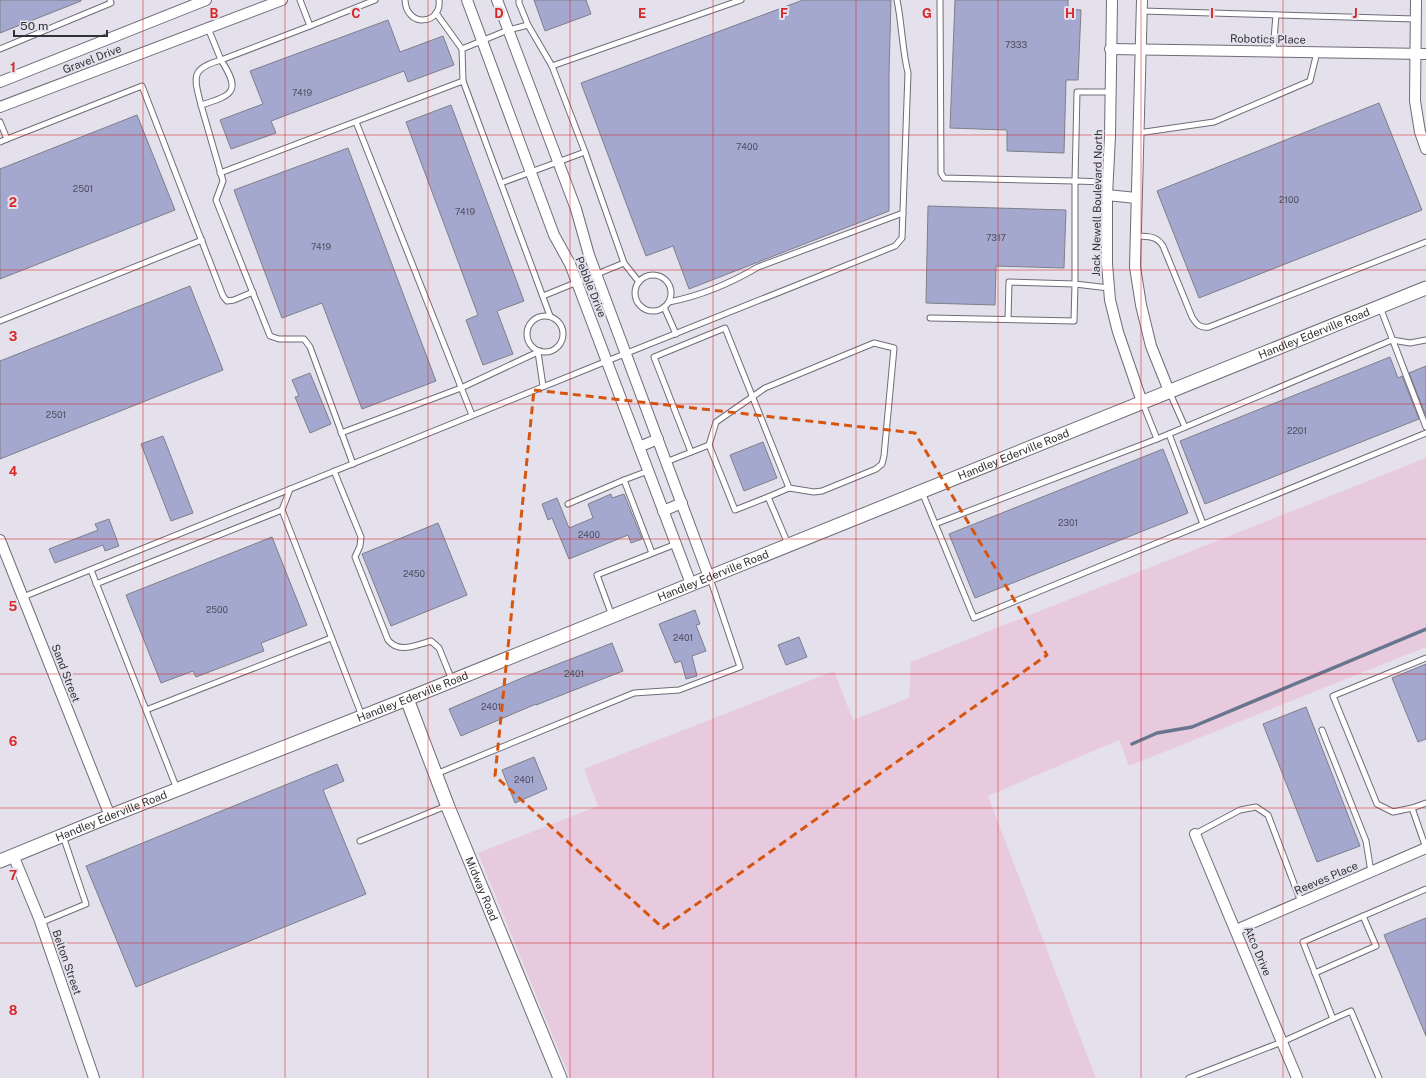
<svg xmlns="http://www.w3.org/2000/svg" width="1426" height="1078" font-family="'Public Sans',sans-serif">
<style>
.green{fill:#e8cadf}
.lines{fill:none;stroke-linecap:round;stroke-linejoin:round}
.stream{stroke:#68758e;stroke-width:3.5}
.building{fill:#a4a8cf;stroke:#7d7f89}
.lane-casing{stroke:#6f6c77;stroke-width:7}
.street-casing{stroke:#6f6c77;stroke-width:12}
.secondary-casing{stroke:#6f6c77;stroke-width:15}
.lane{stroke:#fff;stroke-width:5}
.street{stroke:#fff;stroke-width:10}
.secondary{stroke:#fff;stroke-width:13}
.marked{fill:none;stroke:#d65510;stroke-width:3;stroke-dasharray:8 5;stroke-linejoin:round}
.grid{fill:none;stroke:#d62828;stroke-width:1;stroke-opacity:0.55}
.labels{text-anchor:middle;stroke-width:4;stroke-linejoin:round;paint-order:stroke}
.number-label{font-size:9px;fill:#4e4f5c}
.street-label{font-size:11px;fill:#323135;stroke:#e4e1ec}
.grid-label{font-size:13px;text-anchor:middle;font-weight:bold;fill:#d62828;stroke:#e4e1ec;stroke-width:4;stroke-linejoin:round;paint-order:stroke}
</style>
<rect width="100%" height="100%" fill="#e4e1ec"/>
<polygon class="green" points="1426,458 1426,647 1129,766 1119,740 988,796 1096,1078 570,1078 478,853 598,806 584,769 834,671 853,720 909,698 911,662"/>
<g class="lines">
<polyline class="stream" points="1132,744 1157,733 1192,727 1426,629"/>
</g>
<g class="building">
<polygon points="0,0 81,0 81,1 0,33"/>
<polygon points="534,0 586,0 591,14 545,31"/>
<polygon points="803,0 891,0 889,74 889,211 689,289 673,246 646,256 581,83"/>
<polygon points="955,0 1068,0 1068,9 1081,10 1078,80 1066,80 1064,153 1007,151 1007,130 950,128"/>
<polygon points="388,20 400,52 443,36 454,65 408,82 404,71 271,121 276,133 231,149 220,120 263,104 250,71"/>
<polygon points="1379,103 1422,210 1199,298 1157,191"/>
<polygon points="451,105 524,301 497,311 513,354 483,365 466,320 478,315 406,122"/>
<polygon points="137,115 175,210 0,279 0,169"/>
<polygon points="348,148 436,381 362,409 322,303 282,318 234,190"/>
<polygon points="928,206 1066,210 1064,268 996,266 995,305 926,303"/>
<polygon points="190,286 223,370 0,459 0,361"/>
<polygon points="1390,357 1398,378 1402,376 1419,419 1205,504 1180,441"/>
<polygon points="1426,366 1426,416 1409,373"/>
<polygon points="310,373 331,424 310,433 295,397 299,396 292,380"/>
<polygon points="163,436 193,513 171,521 141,444"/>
<polygon points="763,442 777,478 744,491 730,455"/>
<polygon points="1163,449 1188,513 975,598 949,534"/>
<polygon points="611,494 612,498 624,494 642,539 631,543 628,535 569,559 552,518 548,520 542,504 557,498 569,528 593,518 588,504"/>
<polygon points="109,519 119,546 105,551 103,545 55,563 49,549 98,530 95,524"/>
<polygon points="438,523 467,595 391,626 362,554"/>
<polygon points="272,537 307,625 261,643 264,651 196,677 193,671 161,683 126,595"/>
<polygon points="695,610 700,624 696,625 706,651 692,656 697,676 686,679 681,661 675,663 659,624"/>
<polygon points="799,637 807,657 786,665 778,645"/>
<polygon points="612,643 623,671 536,705 536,704 461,736 449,709 522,678"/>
<polygon points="1426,664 1426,739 1418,742 1392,678"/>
<polygon points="1306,707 1360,846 1317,862 1263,724"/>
<polygon points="534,757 547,789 515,803 502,770"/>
<polygon points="337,764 344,781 323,790 366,894 136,987 86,866"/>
<polygon points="1426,918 1426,1036 1384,935"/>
</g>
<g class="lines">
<defs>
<g id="lane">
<polyline points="300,0 310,26"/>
<path d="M405,0C406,28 442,25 439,0"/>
<polyline points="519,0 519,3 528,25 552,66 741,0"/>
<polyline points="940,0 941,173 944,178 1075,181 1077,92 1110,92"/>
<polyline points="1142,11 1415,19"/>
<polyline points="436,13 462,49 508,30 528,25"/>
<polyline points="208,28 221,60 310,26 375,0"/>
<polyline points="0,49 111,3 110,0"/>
<polyline points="462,49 463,81"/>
<polyline points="1273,51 1276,15"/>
<path d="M221,60C241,91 234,95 201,105C194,77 190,69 221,60Z"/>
<polyline points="201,105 223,181 216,200 270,336 279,339 304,339 310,347 353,464"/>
<polyline points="0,122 7,139 142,86 223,296 227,301 234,300 253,292"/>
<polyline points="356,122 472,415"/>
<polyline points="1138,133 1214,122 1310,81 1317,52"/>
<polyline points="0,142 7,139"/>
<polyline points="585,152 624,263 639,282"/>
<polyline points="220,173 463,81 550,316"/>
<polyline points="1107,182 1075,181 1075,284 1109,288"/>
<polyline points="501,183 585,152 552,66"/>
<path d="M1136,236C1148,237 1156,235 1163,246L1192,317C1197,325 1200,328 1209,327L1426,242"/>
<circle cx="653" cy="293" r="18"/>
<polyline points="543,296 624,263"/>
<path d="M669,302C700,296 731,283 758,267L903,213"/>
<polyline points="664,307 676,334"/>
<polyline points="1380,307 1426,427"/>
<circle cx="545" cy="334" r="18"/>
<polyline points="930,318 1074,321 1075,284 1009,282 1008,319"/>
<polyline points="0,321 202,240"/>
<polyline points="538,352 543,386"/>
<polyline points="1169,391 1185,427"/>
<polyline points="1143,404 1157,439 1392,340 1410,343 1426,340"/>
<polyline points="341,433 461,388 540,351"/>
<polyline points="1169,434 1203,524"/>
<polyline points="709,445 716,422 765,388 874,343 894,348 884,456 882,464 876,469 822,491 814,492 789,488"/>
<polyline points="691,452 654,357 725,328 789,488 768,497"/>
<polyline points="666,462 709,445 735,510 768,497 788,544"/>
<path d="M334,471L361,537L360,546L355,557L388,640C399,654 416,645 431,641L439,648L452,680"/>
<polyline points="624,480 648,471"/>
<polyline points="290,489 282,510 362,716"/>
<polyline points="922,492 974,618 1426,433"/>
<polyline points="568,504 624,480 652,553"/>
<polyline points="935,524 1157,439"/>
<polyline points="91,570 177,789"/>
<polyline points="96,584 282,510"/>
<path d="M23,597L607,361L895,246L902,238L908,73C902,49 902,24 897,0"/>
<polyline points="612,616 597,575 676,544"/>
<polyline points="146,710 331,638"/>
<polyline points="1322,730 1366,841 1371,872"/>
<polyline points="436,774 634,693 679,690 740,667 710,578"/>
<polyline points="1412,808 1426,803"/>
<polyline points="1195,834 1240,810 1256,807 1268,815 1301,902"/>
<polyline points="360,841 446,806"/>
<polyline points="1426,848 1412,808 1393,812 1377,804 1333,696 1426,658"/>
<polyline points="40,923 86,904 63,836"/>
<polyline points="1315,973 1376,946 1363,916"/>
<polyline points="1333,1019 1351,1011 1379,1078"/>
<polyline points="1189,1078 1282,1042 1333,1019 1303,942 1426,889"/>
</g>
<g id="street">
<polyline points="467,0 554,235 570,264 691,584"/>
<polyline points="497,0 576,209 589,255 709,577"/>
<polyline points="1112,0 1110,136 1107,195 1107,264 1110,300 1118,332 1142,402"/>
<polyline points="1142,0 1135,267 1141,305 1151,346 1169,391"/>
<polyline points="1416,0 1415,101 1420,132 1426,149"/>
<polyline points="1110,49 1426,54"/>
<polyline points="0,82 206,0"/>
<polyline points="0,107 282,0"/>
<polyline points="1107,195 1136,198"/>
<polyline points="639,447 658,439"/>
<polyline points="663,511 682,503"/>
<polyline points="0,540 110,816"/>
<polyline points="1195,834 1297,1078"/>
<polyline points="13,855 39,918 94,1078"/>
<polyline points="1236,930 1426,848"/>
</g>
<g id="secondary">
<path id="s1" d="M407,699L448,807L560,1078"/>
<path id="s2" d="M0,861L110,816L407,699L1426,288"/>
</g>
</defs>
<use href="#lane" class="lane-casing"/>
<use href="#street" class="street-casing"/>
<use href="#secondary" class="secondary-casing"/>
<use href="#lane" class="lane"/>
<use href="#street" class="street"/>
<use href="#secondary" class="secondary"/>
</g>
<path class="marked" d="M534,390L915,433L1047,655L663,928L495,776Z"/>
<path class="grid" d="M143,0V1078M285,0V1078M428,0V1078M570,0V1078M713,0V1078M856,0V1078M998,0V1078M1141,0V1078M1283,0V1078M0,135H1426M0,270H1426M0,404H1426M0,539H1426M0,674H1426M0,808H1426M0,943H1426"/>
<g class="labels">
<g class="number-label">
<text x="1016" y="48">7333</text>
<text x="302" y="96">7419</text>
<text x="747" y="150">7400</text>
<text x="83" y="192">2501</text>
<text x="1289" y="203">2100</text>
<text x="465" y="215">7419</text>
<text x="996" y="241">7317</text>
<text x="321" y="250">7419</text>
<text x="56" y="418">2501</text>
<text x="1297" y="434">2201</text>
<text x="1068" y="526">2301</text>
<text x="589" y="538">2400</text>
<text x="414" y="577">2450</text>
<text x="217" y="613">2500</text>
<text x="683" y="641">2401</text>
<text x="574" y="677">2401</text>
<text x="491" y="710">2401</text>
<text x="524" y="783">2401</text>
</g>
<g class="street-label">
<text transform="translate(1268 39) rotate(1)" y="4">Robotics Place</text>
<text transform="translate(92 59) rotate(-21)" y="4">Gravel Drive</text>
<text transform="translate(1097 203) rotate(-89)" y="4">Jack Newell Boulevard North</text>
<text transform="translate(591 287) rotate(68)" y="4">Pebble Drive</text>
<text dy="4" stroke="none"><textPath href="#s2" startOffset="1416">Handley Ederville Road</textPath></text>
<text dy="4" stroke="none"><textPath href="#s2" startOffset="1092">Handley Ederville Road</textPath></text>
<text dy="4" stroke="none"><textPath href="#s2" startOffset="768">Handley Ederville Road</textPath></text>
<text transform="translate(66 673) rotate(69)" y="4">Sand Street</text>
<text dy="4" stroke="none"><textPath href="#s2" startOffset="444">Handley Ederville Road</textPath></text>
<text dy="4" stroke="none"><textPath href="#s2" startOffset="120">Handley Ederville Road</textPath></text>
<text transform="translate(1326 878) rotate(-23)" y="4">Reeves Place</text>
<text dy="4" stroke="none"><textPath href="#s1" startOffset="204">Midway Road</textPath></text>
<text transform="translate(1258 951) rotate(67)" y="4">Atco Drive</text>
<text transform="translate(67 962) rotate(71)" y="4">Belton Street</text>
</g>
</g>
<g class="grid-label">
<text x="214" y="18">B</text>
<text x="356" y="18">C</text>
<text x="499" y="18">D</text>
<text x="642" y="18">E</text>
<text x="784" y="18">F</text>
<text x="927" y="18">G</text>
<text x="1070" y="18">H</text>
<text x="1212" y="18">I</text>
<text x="1355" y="18">J</text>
<text x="13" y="72">1</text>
<text x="13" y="207">2</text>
<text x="13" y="341">3</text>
<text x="13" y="476">4</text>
<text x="13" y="611">5</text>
<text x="13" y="746">6</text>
<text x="13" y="880">7</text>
<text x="13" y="1015">8</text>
</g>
<path d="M14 30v6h93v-6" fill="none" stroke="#323135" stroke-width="2"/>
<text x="20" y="30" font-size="12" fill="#323135" stroke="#e4e1ec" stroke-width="3" paint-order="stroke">50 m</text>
</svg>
